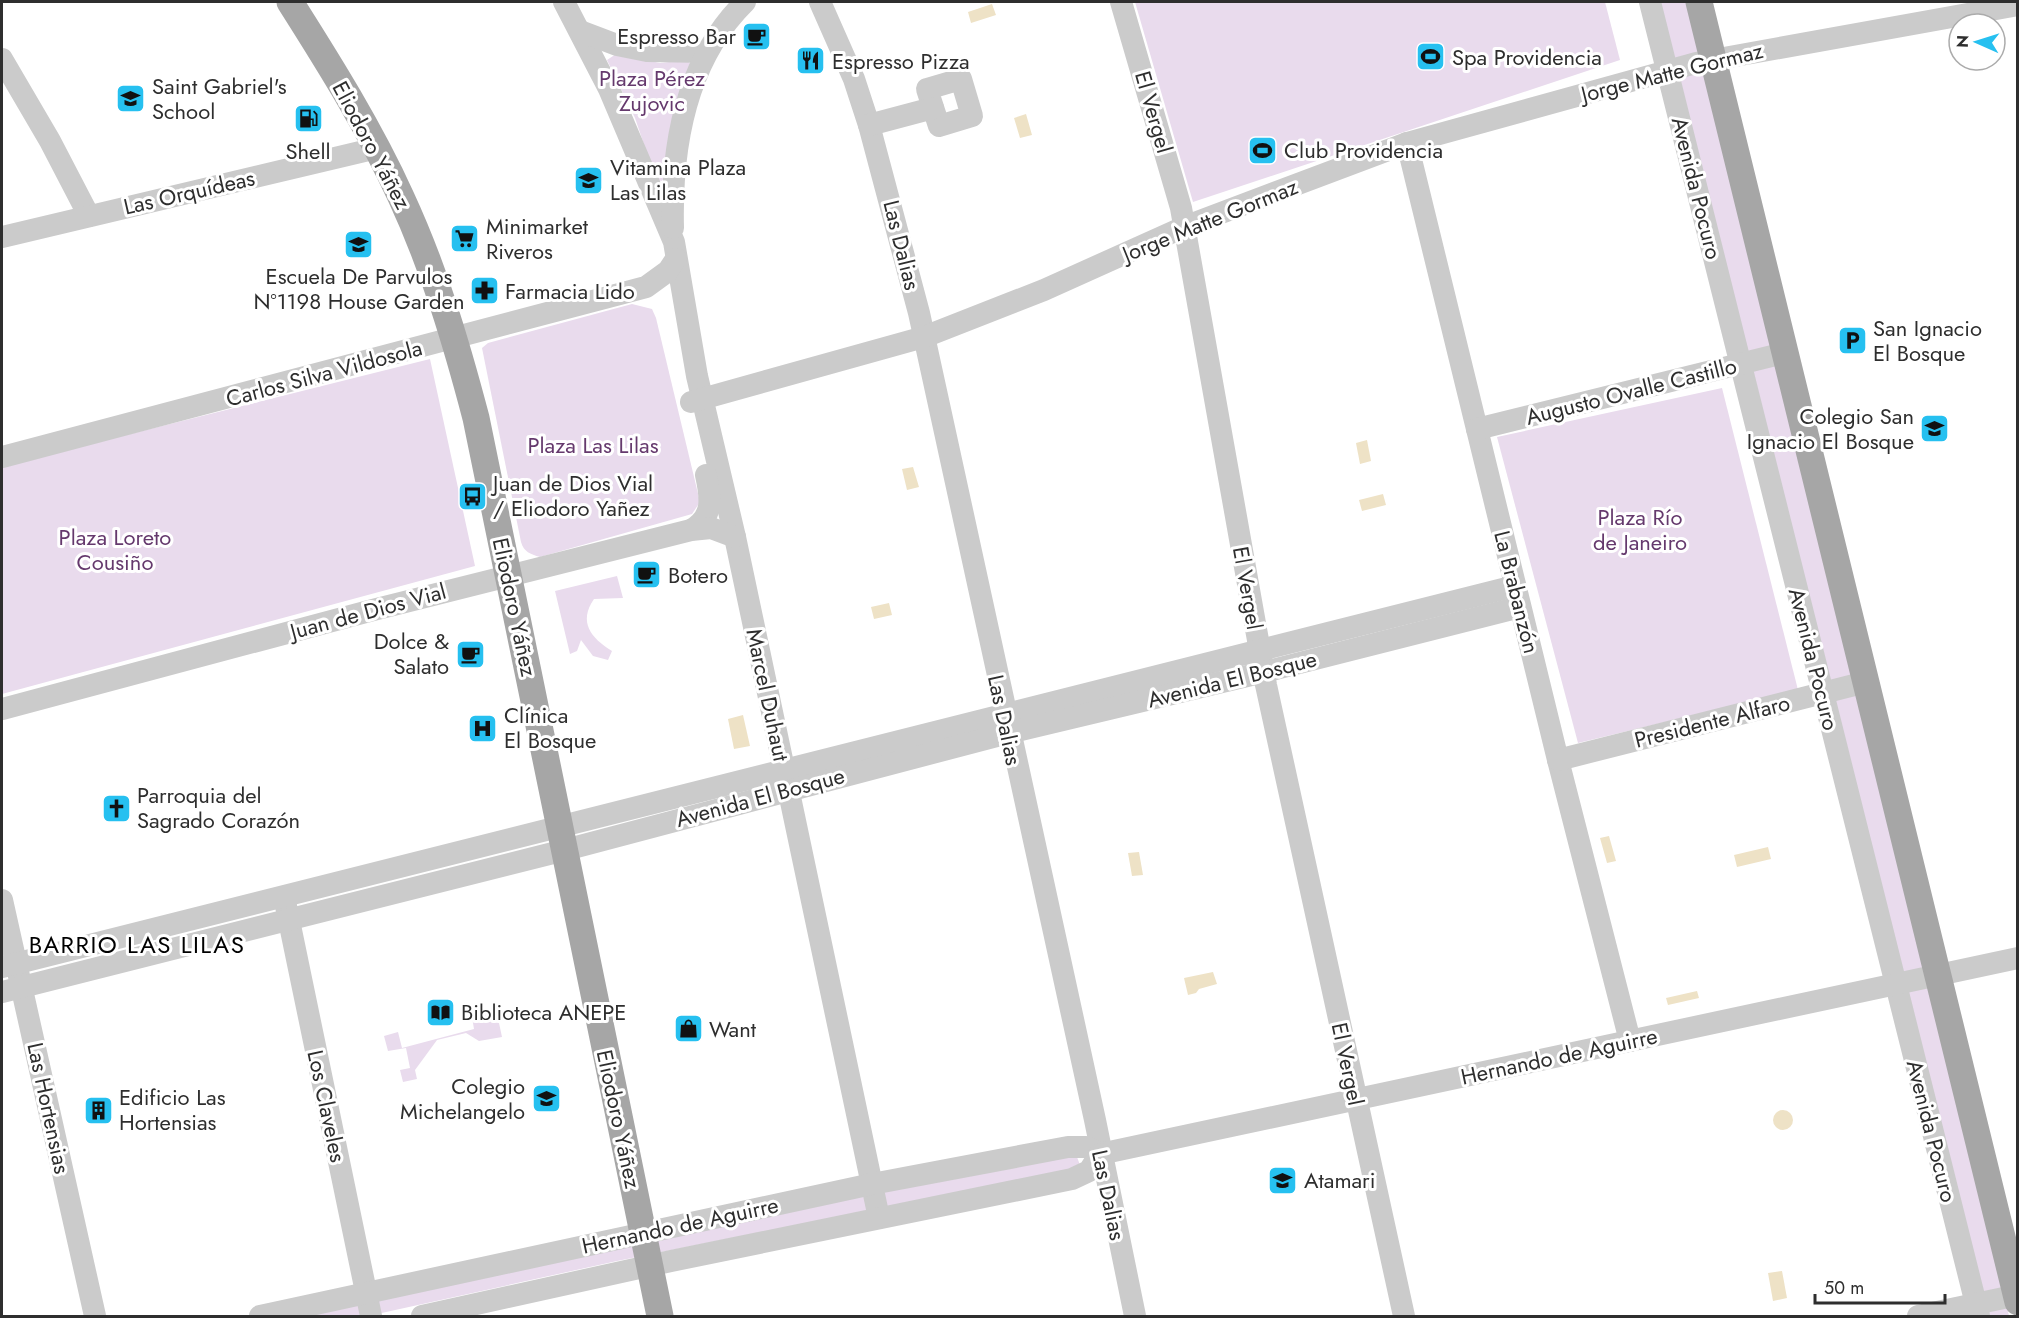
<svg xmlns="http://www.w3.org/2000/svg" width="2019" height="1318" font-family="Jost,sans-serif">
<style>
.green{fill:#e9dbed}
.water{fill:#eee2c6}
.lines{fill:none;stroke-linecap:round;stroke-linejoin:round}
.minor{stroke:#cbcbcb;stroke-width:22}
.major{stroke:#a6a6a6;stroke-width:27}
.labels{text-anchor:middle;stroke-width:6;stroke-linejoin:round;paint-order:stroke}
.poi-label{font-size:22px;fill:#2e2e2e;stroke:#fff;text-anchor:start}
.street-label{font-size:22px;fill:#2e2e2e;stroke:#fff}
.park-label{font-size:22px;fill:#65396d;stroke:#fff}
.neighbourhood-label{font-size:24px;letter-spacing:1.5px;fill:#000;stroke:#fff}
</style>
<rect width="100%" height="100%" fill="#fff"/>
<g class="green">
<polygon points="1135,2 1605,2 1620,60 1193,202"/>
<polygon points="1658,2 1691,2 1928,950 2009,1316 1986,1316"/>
<polygon points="616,54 660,63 687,60 692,65 665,177 662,181 656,180 635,118 607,60"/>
<path d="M632,304L652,309L656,318L700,502L692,514L540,557C530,554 524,552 521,542L482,348L488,343Z"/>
<polygon points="430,359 475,566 2,694 2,466"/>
<polygon points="1722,388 1798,690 1578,743 1497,437"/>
<path d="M617,576L623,598L594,599C578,622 591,638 612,651L608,660L593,656L581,640L577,651L570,654L555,591Z"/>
<polygon points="496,1009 502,1037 479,1041 466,1033 437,1040 415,1070 417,1079 403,1082 400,1070 410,1068 406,1048 388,1051 384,1036 398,1032 402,1048 474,1029 471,1011 474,1013"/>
<polygon points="1068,1154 1077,1157 1080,1165 1076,1169 617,1261 368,1316 305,1316 613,1248"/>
</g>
<g class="water">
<polygon points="992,4 996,15 971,23 968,12"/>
<polygon points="1026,114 1032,135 1020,138 1014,118"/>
<polygon points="1367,440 1371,461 1360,464 1356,443"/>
<polygon points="913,467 919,487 907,490 902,469"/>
<polygon points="1383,494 1386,505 1362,511 1359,500"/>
<polygon points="889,603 892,615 874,619 871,607"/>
<polygon points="743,715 750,746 734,749 728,719"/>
<polygon points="1609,836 1616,861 1607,863 1600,838"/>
<polygon points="1768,847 1771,859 1737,867 1734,855"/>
<polygon points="1139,852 1143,875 1132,876 1128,853"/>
<polygon points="1213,972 1217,984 1199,989 1196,993 1188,995 1184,978"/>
<polygon points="1697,991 1699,998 1668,1005 1666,998"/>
<circle cx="1783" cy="1120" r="10"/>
<polygon points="1782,1271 1787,1298 1773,1301 1768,1273"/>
</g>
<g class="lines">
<g class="minor">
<polyline points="564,2 609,89 674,242 697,376 735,537 879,1218"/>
<polyline points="820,2 854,79 869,125 919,313 1095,1120 1135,1316"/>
<polyline points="1121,2 1181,208 1266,685 1404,1316"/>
<polyline points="1650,2 1979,1316"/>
<polyline points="580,31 617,45 647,51 707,52"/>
<polyline points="2,59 50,141 89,216"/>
<polygon points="961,79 972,116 939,126 927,89"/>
<polyline points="869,125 933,108"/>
<polyline points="1407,143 1558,760 1630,1041"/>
<path d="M673,228C671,147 685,61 745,2"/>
<polyline points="2,237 377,148"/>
<polyline points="691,402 924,337 1044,290 1184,227 1407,143 1696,63 2018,5"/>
<polyline points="1477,429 1784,353"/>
<polyline points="2,457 646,287 668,271 676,259"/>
<path d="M691,530C714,517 711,498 706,475"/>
<polyline points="2,709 373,610 691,530 711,528 735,537"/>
<polyline points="1558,760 1866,682"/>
<polyline points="2,900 95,1316"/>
<polyline points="286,906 371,1316"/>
<polyline points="2,967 1515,586"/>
<polyline points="2,992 565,850 1008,733 1264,672 1520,607"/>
<polyline points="260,1316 872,1184 1068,1147 1086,1147 1100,1154 2018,958"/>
<polyline points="422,1316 671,1261 1072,1179 1089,1171 1100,1154"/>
<polyline points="1918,1316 2018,1295"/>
</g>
<g class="major">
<path d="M290,2C330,65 370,129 401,197C434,268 456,342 476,418L660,1316"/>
<polyline points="1699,2 2018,1302"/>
</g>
</g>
<defs>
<symbol id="cafe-square" viewBox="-11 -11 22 22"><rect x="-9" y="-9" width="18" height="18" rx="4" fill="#26c0f0" stroke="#fff"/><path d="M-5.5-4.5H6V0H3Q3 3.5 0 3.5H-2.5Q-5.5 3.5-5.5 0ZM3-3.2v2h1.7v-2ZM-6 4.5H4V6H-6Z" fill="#111"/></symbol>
<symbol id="stadium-square" viewBox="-11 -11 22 22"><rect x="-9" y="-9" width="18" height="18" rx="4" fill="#26c0f0" stroke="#fff"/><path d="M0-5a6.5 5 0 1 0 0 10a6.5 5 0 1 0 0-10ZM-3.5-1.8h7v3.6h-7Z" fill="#111"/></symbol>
<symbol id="restaurant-square" viewBox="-11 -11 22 22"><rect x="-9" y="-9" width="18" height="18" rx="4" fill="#26c0f0" stroke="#fff"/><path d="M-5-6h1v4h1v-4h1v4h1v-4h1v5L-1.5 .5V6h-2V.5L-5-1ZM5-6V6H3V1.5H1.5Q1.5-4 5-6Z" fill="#111"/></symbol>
<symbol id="school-square" viewBox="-11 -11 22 22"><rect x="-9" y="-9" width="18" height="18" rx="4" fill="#26c0f0" stroke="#fff"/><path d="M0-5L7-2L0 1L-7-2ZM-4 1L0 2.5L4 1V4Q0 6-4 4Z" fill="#111"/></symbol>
<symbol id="fuel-square" viewBox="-11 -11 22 22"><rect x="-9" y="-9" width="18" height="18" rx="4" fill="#26c0f0" stroke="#fff"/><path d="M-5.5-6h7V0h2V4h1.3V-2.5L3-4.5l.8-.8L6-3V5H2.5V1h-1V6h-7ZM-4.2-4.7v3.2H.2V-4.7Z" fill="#111"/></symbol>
<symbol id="supermarket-square" viewBox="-11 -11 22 22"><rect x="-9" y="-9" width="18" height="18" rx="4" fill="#26c0f0" stroke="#fff"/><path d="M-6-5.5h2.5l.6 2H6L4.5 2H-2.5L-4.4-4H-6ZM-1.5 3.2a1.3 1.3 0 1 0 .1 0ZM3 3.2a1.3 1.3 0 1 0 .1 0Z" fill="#111"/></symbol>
<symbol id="pharmacy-square" viewBox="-11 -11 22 22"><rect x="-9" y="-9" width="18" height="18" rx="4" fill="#26c0f0" stroke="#fff"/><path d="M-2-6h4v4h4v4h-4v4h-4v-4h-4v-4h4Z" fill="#111"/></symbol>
<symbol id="parking-square" viewBox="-11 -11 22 22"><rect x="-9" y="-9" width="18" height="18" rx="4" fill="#26c0f0" stroke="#fff"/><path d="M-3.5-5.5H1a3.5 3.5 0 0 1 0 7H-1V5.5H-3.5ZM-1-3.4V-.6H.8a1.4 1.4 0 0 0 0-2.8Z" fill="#111"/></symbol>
<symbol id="bus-square" viewBox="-11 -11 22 22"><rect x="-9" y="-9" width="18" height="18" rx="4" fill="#26c0f0" stroke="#fff"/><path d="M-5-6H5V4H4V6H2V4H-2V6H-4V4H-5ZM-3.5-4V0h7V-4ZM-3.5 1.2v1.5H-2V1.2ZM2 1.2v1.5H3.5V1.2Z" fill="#111"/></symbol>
<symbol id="hospital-square" viewBox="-11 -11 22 22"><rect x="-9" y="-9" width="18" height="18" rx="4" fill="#26c0f0" stroke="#fff"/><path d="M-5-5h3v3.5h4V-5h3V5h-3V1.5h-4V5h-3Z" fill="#111"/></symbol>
<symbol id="church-square" viewBox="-11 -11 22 22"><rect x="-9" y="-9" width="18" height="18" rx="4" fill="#26c0f0" stroke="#fff"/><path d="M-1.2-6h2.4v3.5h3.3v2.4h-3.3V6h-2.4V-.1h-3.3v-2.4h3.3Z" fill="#111"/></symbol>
<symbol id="library-square" viewBox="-11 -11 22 22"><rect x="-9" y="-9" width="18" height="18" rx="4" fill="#26c0f0" stroke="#fff"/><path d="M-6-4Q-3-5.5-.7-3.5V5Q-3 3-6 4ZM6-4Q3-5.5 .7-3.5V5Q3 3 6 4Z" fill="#111"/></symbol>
<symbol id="shop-square" viewBox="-11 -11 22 22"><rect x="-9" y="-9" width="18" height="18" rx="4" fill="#26c0f0" stroke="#fff"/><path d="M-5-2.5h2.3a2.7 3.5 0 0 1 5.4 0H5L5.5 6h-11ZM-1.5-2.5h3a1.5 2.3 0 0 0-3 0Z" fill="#111"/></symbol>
<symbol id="building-square" viewBox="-11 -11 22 22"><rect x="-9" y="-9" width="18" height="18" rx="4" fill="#26c0f0" stroke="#fff"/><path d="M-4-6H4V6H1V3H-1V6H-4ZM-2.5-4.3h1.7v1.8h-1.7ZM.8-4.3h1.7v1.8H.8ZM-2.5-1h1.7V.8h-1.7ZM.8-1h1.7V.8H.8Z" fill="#111"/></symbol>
</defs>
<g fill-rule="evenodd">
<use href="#cafe-square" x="740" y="20" width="33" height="33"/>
<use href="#stadium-square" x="1414" y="40" width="33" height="33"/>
<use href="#restaurant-square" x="794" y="44" width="33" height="33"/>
<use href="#school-square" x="114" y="82" width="33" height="33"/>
<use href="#fuel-square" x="292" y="102" width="33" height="33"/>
<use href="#stadium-square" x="1246" y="134" width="33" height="33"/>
<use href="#school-square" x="572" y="164" width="33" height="33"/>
<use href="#supermarket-square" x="448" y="222" width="33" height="33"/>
<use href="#school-square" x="342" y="228" width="33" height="33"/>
<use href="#pharmacy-square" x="468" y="274" width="33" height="33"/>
<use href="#parking-square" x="1836" y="324" width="33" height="33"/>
<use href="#school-square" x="1918" y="412" width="33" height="33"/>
<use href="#bus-square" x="456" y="480" width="33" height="33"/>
<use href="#cafe-square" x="630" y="558" width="33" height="33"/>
<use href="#cafe-square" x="454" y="638" width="33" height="33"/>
<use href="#hospital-square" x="466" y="712" width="33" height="33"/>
<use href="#church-square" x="100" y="792" width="33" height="33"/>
<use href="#library-square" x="424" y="996" width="33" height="33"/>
<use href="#shop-square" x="672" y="1012" width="33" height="33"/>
<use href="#school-square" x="530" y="1082" width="33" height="33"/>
<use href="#building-square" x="82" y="1094" width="33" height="33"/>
<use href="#school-square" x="1266" y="1164" width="33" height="33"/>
</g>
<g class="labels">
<g class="poi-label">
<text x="736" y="44" text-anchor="end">Espresso Bar</text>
<text x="1452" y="65">Spa Providencia</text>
<text x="832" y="69">Espresso Pizza</text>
<text x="152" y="94">Saint Gabriel's<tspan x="152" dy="25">School</tspan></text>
<text x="1284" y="158">Club Providencia</text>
<text x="308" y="159" text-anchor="middle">Shell</text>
<text x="610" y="175">Vitamina Plaza<tspan x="610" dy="25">Las Lilas</tspan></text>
<text x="486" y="234">Minimarket<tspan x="486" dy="25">Riveros</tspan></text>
<text x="359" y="284" text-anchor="middle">Escuela De Parvulos<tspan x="359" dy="25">N°1198 House Garden</tspan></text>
<text x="505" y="299">Farmacia Lido</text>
<text x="1873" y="336">San Ignacio<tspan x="1873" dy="25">El Bosque</tspan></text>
<text x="1914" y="424" text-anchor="end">Colegio San<tspan x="1914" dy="25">Ignacio El Bosque</tspan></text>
<text x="493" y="491">Juan de Dios Vial<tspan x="493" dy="25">/ Eliodoro Yañez</tspan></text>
<text x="668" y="583">Botero</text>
<text x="449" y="649" text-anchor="end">Dolce &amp;<tspan x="449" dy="25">Salato</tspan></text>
<text x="504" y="723">Clínica<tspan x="504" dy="25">El Bosque</tspan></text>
<text x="137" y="803">Parroquia del<tspan x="137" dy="25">Sagrado Corazón</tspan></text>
<text x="461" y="1020">Biblioteca ANEPE</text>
<text x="709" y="1037">Want</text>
<text x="525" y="1094" text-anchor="end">Colegio<tspan x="525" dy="25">Michelangelo</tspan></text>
<text x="119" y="1105">Edificio Las<tspan x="119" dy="25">Hortensias</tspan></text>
<text x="1304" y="1188">Atamari</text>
</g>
<g class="street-label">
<text transform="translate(1672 72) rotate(-14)" y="8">Jorge Matte Gormaz</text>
<text transform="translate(1154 112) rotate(74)" y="8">El Vergel</text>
<text transform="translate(372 145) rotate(62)" y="8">Eliodoro Yáñez</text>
<text transform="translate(1697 188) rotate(76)" y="8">Avenida Pocuro</text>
<text transform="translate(189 192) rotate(-13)" y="8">Las Orquídeas</text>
<text transform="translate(1210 220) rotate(-22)" y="8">Jorge Matte Gormaz</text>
<text transform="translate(902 245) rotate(76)" y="8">Las Dalias</text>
<text transform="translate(324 373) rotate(-15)" y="8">Carlos Silva Vildosola</text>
<text transform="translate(1631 391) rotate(-14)" y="8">Augusto Ovalle Castillo</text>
<text transform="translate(1248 588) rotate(80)" y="8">El Vergel</text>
<text transform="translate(1517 592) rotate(76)" y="8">La Brabanzón</text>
<text transform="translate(515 607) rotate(78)" y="8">Eliodoro Yáñez</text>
<text transform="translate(368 611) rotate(-15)" y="8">Juan de Dios Vial</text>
<text transform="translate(1814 659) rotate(76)" y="8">Avenida Pocuro</text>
<text transform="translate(1232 679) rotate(-14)" y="8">Avenida El Bosque</text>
<text transform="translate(768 695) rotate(78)" y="8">Marcel Duhaut</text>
<text transform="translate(1005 720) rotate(78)" y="8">Las Dalias</text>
<text transform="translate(1712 721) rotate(-14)" y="8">Presidente Alfaro</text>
<text transform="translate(760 797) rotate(-15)" y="8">Avenida El Bosque</text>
<text transform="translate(1559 1056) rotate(-12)" y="8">Hernando de Aguirre</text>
<text transform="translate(1348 1064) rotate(78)" y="8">El Vergel</text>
<text transform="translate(327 1106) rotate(78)" y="8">Los Claveles</text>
<text transform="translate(49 1108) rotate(78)" y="8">Las Hortensias</text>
<text transform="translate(619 1119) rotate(78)" y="8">Eliodoro Yáñez</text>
<text transform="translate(1932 1131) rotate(76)" y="8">Avenida Pocuro</text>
<text transform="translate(1109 1195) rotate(78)" y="8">Las Dalias</text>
<text transform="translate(680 1225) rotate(-12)" y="8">Hernando de Aguirre</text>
</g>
<g class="park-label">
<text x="652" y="86">Plaza Pérez<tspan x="652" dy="25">Zujovic</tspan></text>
<text x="593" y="453">Plaza Las Lilas</text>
<text x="1640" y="525">Plaza Río<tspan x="1640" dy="25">de Janeiro</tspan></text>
<text x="115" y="545">Plaza Loreto<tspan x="115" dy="25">Cousiño</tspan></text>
</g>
<g class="neighbourhood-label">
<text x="137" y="953">BARRIO LAS LILAS</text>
</g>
</g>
<rect width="2019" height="1318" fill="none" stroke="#2e2e2e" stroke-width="6"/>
<g transform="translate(1977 42) rotate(273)"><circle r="28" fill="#ffffff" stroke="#ababab" stroke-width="1.5"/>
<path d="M0-4.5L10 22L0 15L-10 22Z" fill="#26c0f0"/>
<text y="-9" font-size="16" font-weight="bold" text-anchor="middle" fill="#2e2e2e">N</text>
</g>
<path d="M1815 1294v9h130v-9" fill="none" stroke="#2e2e2e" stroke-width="3"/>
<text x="1824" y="1294" font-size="18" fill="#2e2e2e" stroke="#ffffff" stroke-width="4.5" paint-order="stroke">50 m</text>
</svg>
